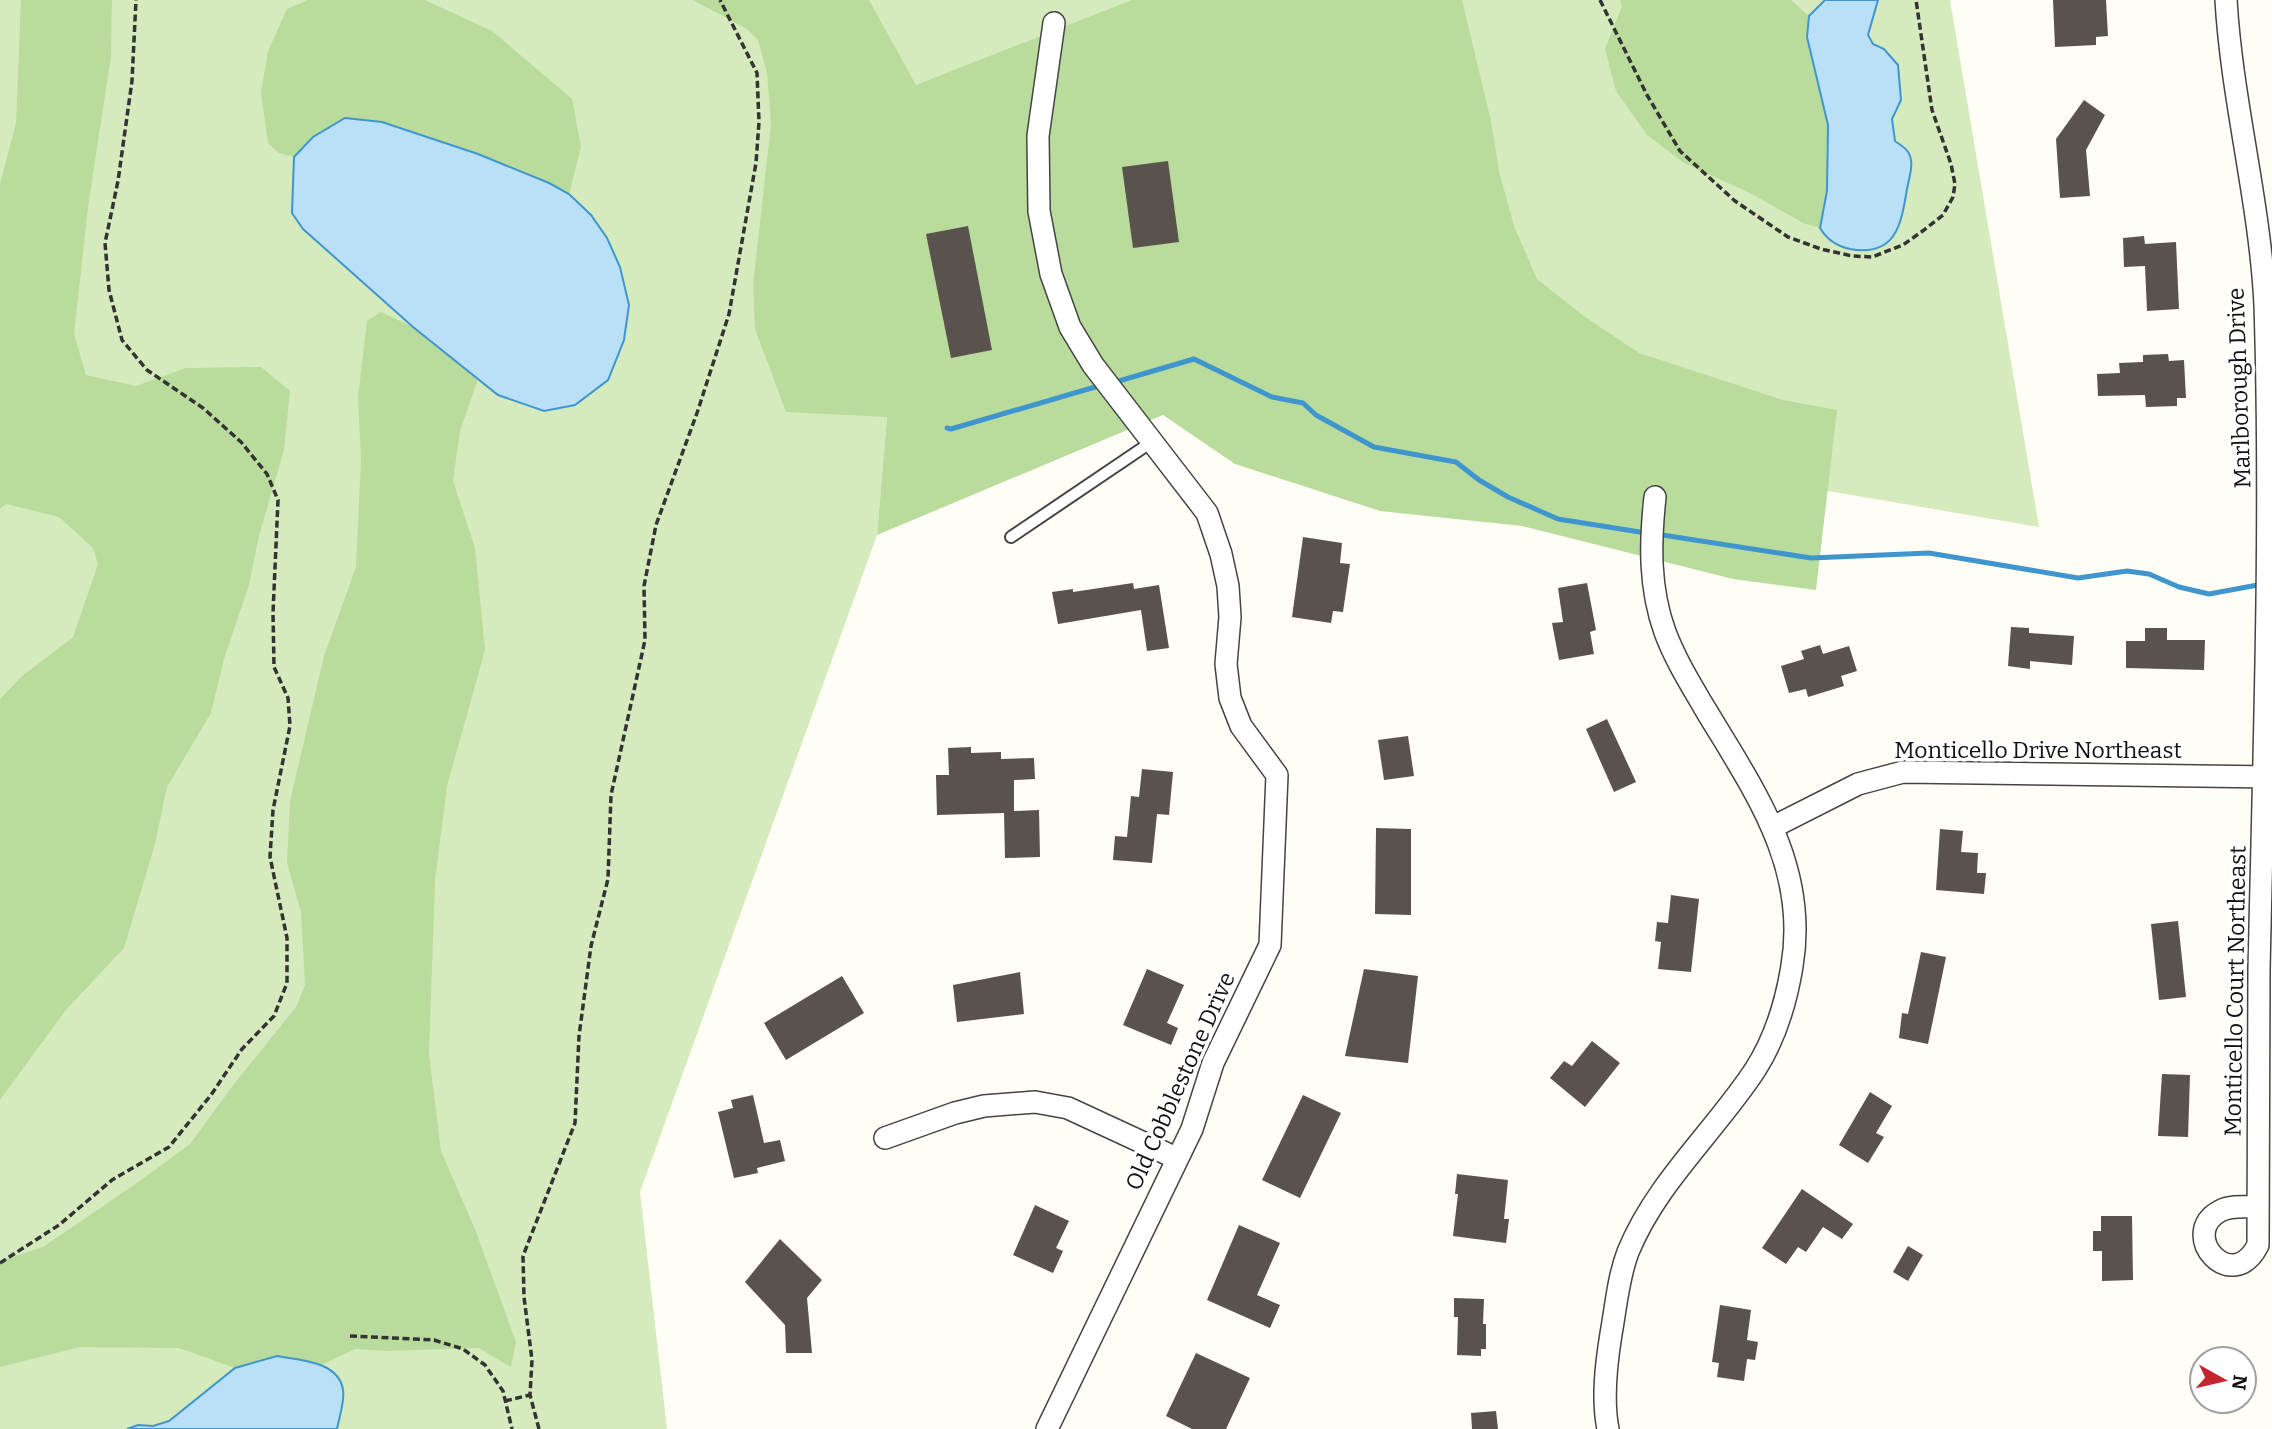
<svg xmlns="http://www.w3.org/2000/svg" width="2272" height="1429" font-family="Bitter,serif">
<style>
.green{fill:#d5ebbd}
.forest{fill:#b9dc9c}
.water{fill:#b9e0f7;stroke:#3f96cf;stroke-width:2}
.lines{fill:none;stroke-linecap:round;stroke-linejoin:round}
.stream{stroke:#3f96cf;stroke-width:5}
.building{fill:#5a524d}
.service-casing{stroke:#444;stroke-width:14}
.minor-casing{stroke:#444;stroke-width:24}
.path{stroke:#333;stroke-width:3.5;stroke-dasharray:7 3.5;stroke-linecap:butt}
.service{stroke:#fff;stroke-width:10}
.minor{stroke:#fff;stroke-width:21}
.labels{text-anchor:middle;stroke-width:7;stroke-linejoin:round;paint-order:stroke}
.street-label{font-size:23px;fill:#111;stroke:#fff}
</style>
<rect width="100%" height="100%" fill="#fffdf5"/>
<g class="green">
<polygon points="0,0 1136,0 915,86 877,535 640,1192 667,1429 0,1429"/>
<polygon points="1220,0 1950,0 2039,527 1435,424"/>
</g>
<g class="forest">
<polygon points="21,0 112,0 111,56 88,207 74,334 86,375 136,386 186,368 261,367 290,391 284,450 259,536 249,585 224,659 211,713 167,787 155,844 124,948 65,1011 0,1100 0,699 21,677 73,637 98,564 93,548 59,517 6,504 0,509 0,184 16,123"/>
<polygon points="308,0 425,0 492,31 572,99 581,147 569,194 549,183 313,137 294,157 279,153 268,143 261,93 268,51 287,9"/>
<polygon points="693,0 869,0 916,85 1132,0 1462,0 1491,121 1499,171 1514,226 1537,279 1585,317 1639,353 1783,400 1837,410 1816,590 1733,579 1522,526 1380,511 1235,464 1163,415 877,535 887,417 786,412 755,329 753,285 771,124 767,73 758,40 747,29"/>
<polygon points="1620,0 1791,0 1809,16 1807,37 1828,125 1827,191 1820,228 1803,223 1752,194 1684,163 1647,135 1616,91 1605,49 1622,6"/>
<polygon points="381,312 413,327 478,379 460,431 453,481 475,548 485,650 447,786 435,881 429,1054 441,1151 475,1229 516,1342 511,1367 479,1348 385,1351 355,1349 321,1365 277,1356 235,1368 179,1348 80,1347 0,1367 0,1261 43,1247 134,1185 190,1144 234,1084 296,1007 305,985 301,912 287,863 290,801 324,656 356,567 361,460 358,397 367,321"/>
</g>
<g class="water">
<path d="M1825,0H1878L1868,35L1873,44L1884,49L1898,65L1901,100L1892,119L1895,141C1899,144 1906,148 1908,152C1915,162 1909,178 1907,189C1901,225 1896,257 1850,249C1836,246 1827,240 1820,228L1827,191L1828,125L1807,37L1809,16Z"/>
<polygon points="345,118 382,122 478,154 549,183 569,194 591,215 607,238 620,267 629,305 624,340 608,380 575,405 544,411 498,395 413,327 303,229 292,213 294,157 313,137"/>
<path d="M277,1356C299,1360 339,1361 343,1390C345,1401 339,1418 337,1429H127L138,1425L153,1426L169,1421L235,1368Z"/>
</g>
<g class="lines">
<g class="stream">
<polyline points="1112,383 1194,359 1272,397 1303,403 1316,415 1374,447 1456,462 1479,480 1508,497 1558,519 1646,533"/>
<polyline points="947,428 951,429 1102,385"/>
<polyline points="1656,534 1811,558 1929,553 2078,578 2127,571 2149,574 2179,587 2209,594 2263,584"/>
</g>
</g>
<g class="building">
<polygon points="2053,0 2106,0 2108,36 2096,37 2096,45 2055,47"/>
<polygon points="2084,100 2105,115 2086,150 2090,196 2060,198 2056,139"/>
<polygon points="1168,161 1179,242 1133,248 1122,167"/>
<polygon points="968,226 992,350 951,358 926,234"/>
<polygon points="2144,236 2145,244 2176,242 2179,309 2147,311 2145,266 2124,267 2123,238"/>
<polygon points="2168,354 2169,361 2184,360 2186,398 2177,398 2177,406 2146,407 2145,395 2098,396 2097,374 2120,373 2119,363 2143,362 2143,355"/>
<polygon points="1303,537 1342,543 1340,563 1350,564 1343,612 1333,611 1331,623 1292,617"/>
<polygon points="1133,583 1134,589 1159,585 1169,648 1147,651 1141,610 1058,624 1052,592 1073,589 1073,592"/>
<polygon points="1587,583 1596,630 1590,632 1594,654 1559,660 1552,623 1563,622 1558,588"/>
<polygon points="2011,627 2029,628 2029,633 2074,636 2072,665 2030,661 2030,669 2008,666"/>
<polygon points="2145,628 2167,628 2167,640 2205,640 2204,670 2126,668 2126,641 2145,641"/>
<polygon points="1820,645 1823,654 1849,646 1857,671 1841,676 1844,686 1808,697 1806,689 1789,693 1781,666 1804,659 1801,651"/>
<polygon points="1607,719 1636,782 1614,792 1586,729"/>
<polygon points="1408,736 1414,776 1384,780 1378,740"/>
<polygon points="971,747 971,753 1001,752 1001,759 1034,758 1035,779 1014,780 1014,811 1039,810 1040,857 1005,858 1004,813 937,815 936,775 949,775 948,748"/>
<polygon points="1142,769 1173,772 1169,815 1157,814 1152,863 1113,860 1115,836 1127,837 1131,796 1139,797"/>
<polygon points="1376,828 1411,829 1411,915 1375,914"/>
<polygon points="1940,829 1963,831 1961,852 1978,853 1977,873 1986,873 1984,894 1936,890"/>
<polygon points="1671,895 1699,899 1691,972 1658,969 1661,942 1655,941 1657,922 1668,923"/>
<polygon points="2178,921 2186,997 2159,1000 2151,924"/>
<polygon points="1921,952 1946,957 1928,1044 1899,1038 1902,1013 1908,1014"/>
<polygon points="1147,969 1184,985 1167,1023 1178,1028 1171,1045 1123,1025"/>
<polygon points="1364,969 1418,976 1408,1063 1345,1056"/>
<polygon points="1020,972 1024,1014 957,1022 953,985"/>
<polygon points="842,976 864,1013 786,1060 764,1023"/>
<polygon points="1592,1041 1620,1063 1585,1107 1550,1078 1564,1061 1572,1066"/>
<polygon points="2162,1074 2190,1075 2188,1137 2158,1136"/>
<polygon points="1870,1092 1892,1106 1876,1133 1884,1137 1868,1163 1839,1145"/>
<polygon points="753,1095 764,1143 780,1140 785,1161 757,1168 758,1173 734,1178 718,1112 733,1108 731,1100"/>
<polygon points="1303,1095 1341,1113 1300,1198 1262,1180"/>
<polygon points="1457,1174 1508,1180 1504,1219 1509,1219 1506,1243 1453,1236 1458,1194 1455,1194"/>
<polygon points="1802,1189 1853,1224 1842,1239 1823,1227 1806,1252 1798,1247 1786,1264 1762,1248"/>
<polygon points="1035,1205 1069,1221 1056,1248 1063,1251 1053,1273 1013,1255"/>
<polygon points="2101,1216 2132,1216 2133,1280 2102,1281 2102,1251 2093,1251 2093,1231 2101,1231"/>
<polygon points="1239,1225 1280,1243 1257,1295 1280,1305 1270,1328 1207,1300"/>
<polygon points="780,1239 822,1280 807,1298 812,1353 786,1353 785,1325 745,1282"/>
<polygon points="1908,1246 1923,1255 1908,1281 1893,1272"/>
<polygon points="1454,1298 1484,1299 1483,1324 1486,1324 1486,1349 1481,1349 1481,1356 1457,1355 1458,1317 1454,1317"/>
<polygon points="1720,1305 1751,1310 1747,1340 1758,1342 1755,1360 1747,1359 1744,1381 1717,1377 1719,1363 1712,1362"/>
<polygon points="1196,1353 1250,1378 1226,1429 1192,1429 1166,1416"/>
<polygon points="1496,1411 1498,1429 1472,1429 1471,1413"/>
</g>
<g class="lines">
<defs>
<polyline id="service" points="1011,537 1153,441"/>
<g id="minor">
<path d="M2226,0C2232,102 2260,202 2265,305C2272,526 2264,747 2259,969C2258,1061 2259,1153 2258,1245C2232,1297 2177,1234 2220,1211C2231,1205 2246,1207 2258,1207"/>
<polyline points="1773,827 1858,784 1903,772 2272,777"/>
<polyline points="885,1138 955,1113 984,1106 1035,1102 1068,1108 1176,1158"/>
<polyline points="1047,1429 1192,1129 1213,1063 1270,945 1277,775 1241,726 1230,698 1226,664 1230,617 1228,586 1221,554 1207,513 1093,365 1070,327 1051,274 1039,211 1038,136 1054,23"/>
<path d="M1608,1429C1602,1399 1606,1365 1611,1334C1616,1307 1618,1278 1628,1252C1656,1183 1715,1131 1755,1070C1775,1039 1786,1003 1792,966C1809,865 1753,789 1704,707C1690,683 1675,659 1665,632C1649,588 1650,543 1655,497"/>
</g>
</defs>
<use href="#service" class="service-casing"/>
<use href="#minor" class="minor-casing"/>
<g class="path">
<polyline points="1600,0 1647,95 1680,151 1735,201 1788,237 1821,249 1852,256 1872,257 1903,245 1924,230 1943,215 1953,197 1955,184 1951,164 1932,110 1916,0"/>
<polyline points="0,1263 59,1225 112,1180 169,1147 211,1095 242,1049 274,1016 287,983 287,938 270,857 273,810 290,726 288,698 274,667 273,613 278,500 267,474 241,442 203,408 147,370 122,340 109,290 105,243 118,181 132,81 136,0"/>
<polyline points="350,1336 434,1340 463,1349 485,1365 503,1391 512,1429"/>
<polyline points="505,1401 530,1395"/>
<polyline points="539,1429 530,1395 532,1360 524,1297 523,1256 575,1123 579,1036 591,946 608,879 611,795 645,640 644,586 656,525 697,413 729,314 756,163 759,122 757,73 720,0"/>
</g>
<use href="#service" class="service"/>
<use href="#minor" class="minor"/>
</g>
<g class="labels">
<g class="street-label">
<text transform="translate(2239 388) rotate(-92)" y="8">Marlborough Drive</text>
<text x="2038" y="758">Monticello Drive Northeast</text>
<text transform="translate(2235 991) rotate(-89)" y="8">Monticello Court Northeast</text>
<text transform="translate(1180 1081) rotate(-66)" y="8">Old Cobblestone Drive</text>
</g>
</g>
<g transform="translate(2223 1380) rotate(98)"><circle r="33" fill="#ffffff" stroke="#a0a0a0" stroke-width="2"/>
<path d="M0-5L12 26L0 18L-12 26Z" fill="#c4262e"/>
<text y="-10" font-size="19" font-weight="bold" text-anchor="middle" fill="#111111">N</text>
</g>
</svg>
